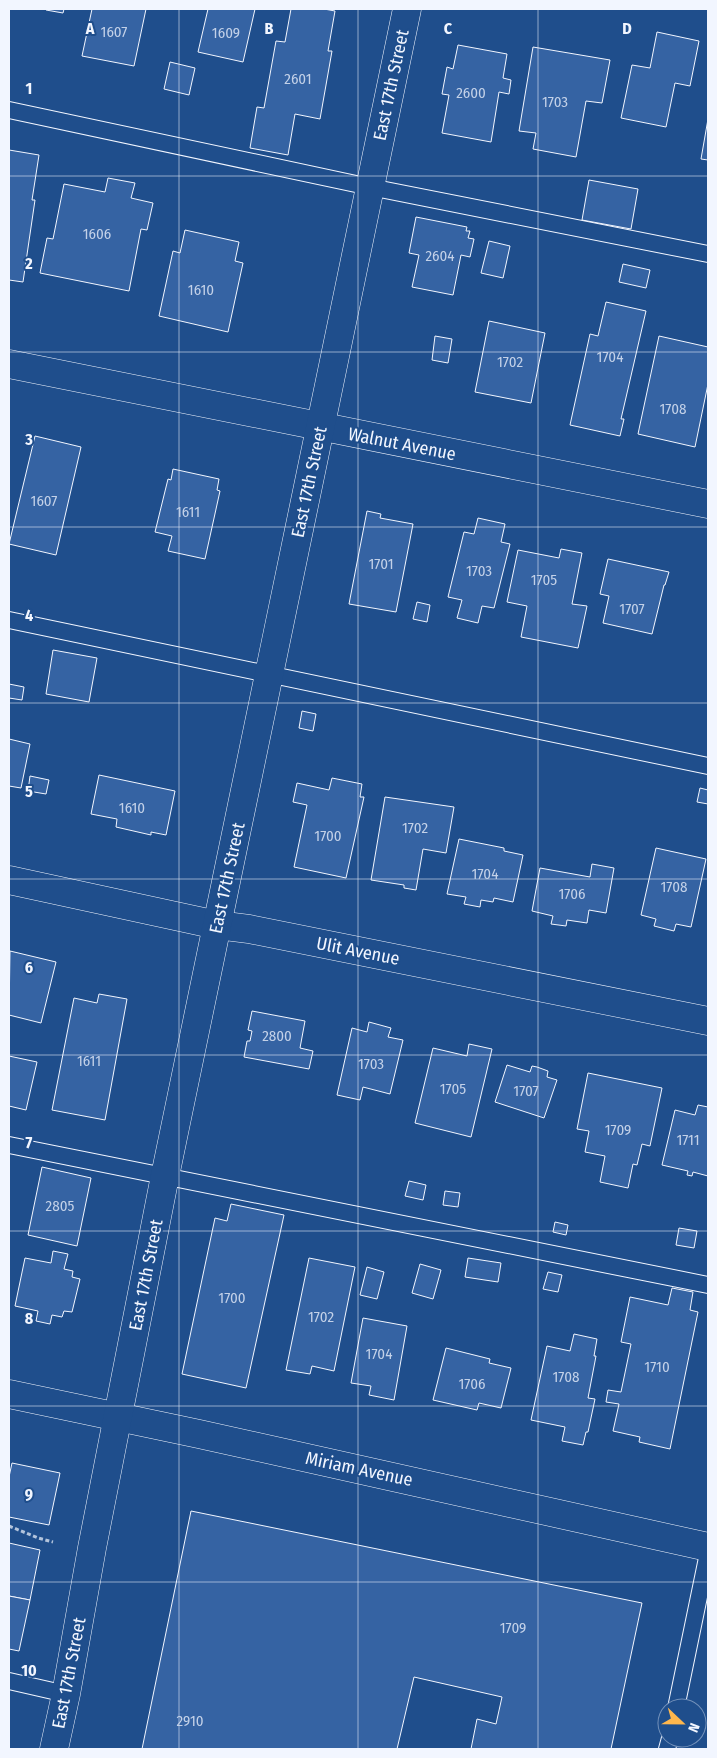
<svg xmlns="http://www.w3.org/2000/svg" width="717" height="1758" font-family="'Fira Sans Condensed',sans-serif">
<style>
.building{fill:#3563a3;stroke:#f2f6ff}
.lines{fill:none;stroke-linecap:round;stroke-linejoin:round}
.lane-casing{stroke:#f2f6ff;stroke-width:18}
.street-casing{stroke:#f2f6ff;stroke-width:29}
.path{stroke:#b3c4dc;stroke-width:3;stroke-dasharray:4 2.5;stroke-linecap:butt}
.lane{stroke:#1f4e8c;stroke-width:16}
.street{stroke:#1f4e8c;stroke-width:28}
.grid{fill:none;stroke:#f2f6ff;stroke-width:1;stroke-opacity:0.55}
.labels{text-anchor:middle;stroke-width:4;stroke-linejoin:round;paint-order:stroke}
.number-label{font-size:15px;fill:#c3d1e8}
.street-label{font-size:18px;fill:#f2f6ff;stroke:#1f4e8c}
.grid-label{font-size:16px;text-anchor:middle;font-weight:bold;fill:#f2f6ff;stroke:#1f4e8c;stroke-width:4;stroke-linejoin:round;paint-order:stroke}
</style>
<rect width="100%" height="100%" fill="#1f4e8c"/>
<g class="building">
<polygon points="46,9 64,9 63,13 46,10"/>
<polygon points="92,9 146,9 134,66 82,56"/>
<polygon points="208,9 255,9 243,62 198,52"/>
<polygon points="291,9 324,9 335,11 328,51 332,51 320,119 295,114 288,155 250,148 257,107 264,108 276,41 285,42"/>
<polygon points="657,32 699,41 690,86 675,83 666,127 621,118 632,65 650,68"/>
<polygon points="458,45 507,54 503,78 511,80 509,94 499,92 491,142 442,133 449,95 442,94 447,67 453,69"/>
<polygon points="533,47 610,60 602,103 586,101 576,157 533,149 536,133 519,131"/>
<polygon points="170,62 195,68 189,95 164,89"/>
<polygon points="708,119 708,160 701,159"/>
<polygon points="9,150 39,155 32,200 35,200 23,282 9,280"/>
<polygon points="108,178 135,183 131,198 153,203 147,230 141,229 129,291 40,273 47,238 53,239 64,184 105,192"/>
<polygon points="589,180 638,189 631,229 582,220"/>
<polygon points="416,217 467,227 466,231 470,231 468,238 474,239 470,257 461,255 453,295 412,287 419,255 409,253"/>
<polygon points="185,230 239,242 235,261 243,263 228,332 159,316 173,251 180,253"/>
<polygon points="489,241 510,246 503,278 481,273"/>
<polygon points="623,264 650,270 646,288 619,282"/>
<polygon points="606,302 646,311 621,419 624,419 620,436 570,425 590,334 598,336"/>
<polygon points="489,321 545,333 531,403 475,392"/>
<polygon points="435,336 452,339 448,363 432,360"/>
<polygon points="659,336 708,347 708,384 695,447 638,434"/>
<polygon points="35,436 81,447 56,555 9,544"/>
<polygon points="173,469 219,479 217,490 220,491 205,559 168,551 172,536 155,532 168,479 171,480"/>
<polygon points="367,511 381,514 380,518 413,524 396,612 349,604"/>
<polygon points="478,518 505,524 501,542 510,544 494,608 482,606 478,623 457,618 462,600 448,597 464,532 474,534"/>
<polygon points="561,549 582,553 572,604 587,606 578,648 521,637 527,606 507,602 518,550 559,558"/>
<polygon points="608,559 669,572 665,585 664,585 652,634 603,623 609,596 600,594"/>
<polygon points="417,602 430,605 427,622 413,619"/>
<polygon points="53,650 97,658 89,702 46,694"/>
<polygon points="9,684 24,687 22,700 9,698"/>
<polygon points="302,711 316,714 313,731 299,728"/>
<polygon points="9,739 30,744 21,788 9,786"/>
<polygon points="99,775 175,791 166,835 151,832 151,835 116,827 117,819 91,814"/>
<polygon points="30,776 49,780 46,794 28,791"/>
<polygon points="332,778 362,784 360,797 364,797 346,878 294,867 307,805 293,802 297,783 329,790"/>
<polygon points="700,788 708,790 708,804 697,802"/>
<polygon points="385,797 454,807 446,853 423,849 416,890 404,888 404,885 371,880"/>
<polygon points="459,839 504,848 504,851 523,855 513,902 494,898 493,902 481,900 480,907 464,904 466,897 447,894"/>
<polygon points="656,848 706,859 691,927 676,924 674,931 654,926 656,919 641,915"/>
<polygon points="592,864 614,868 606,913 589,910 587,923 567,920 566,926 551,924 553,916 532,911 540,868 590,877"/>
<polygon points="10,951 56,962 41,1023 9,1015"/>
<polygon points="99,994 127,999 105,1120 52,1110 74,998 97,1003"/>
<polygon points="252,1011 305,1021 300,1048 313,1051 309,1069 244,1057 247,1041 250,1041 252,1031 248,1030"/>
<polygon points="369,1022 391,1028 388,1037 403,1040 390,1094 363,1087 360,1100 337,1095 352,1028 367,1032"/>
<polygon points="469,1044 492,1049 471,1137 415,1123 433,1048 467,1056"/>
<polygon points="9,1056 37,1062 26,1110 9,1106"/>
<polygon points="507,1065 530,1072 532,1066 537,1067 548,1071 547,1077 557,1080 544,1118 495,1102"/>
<polygon points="588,1073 662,1088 650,1146 642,1144 637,1165 633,1164 628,1188 600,1182 605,1156 585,1152 589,1131 577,1129"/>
<polygon points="698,1105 708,1107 708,1176 693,1172 692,1176 687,1175 688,1171 662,1165 675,1110 695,1115"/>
<polygon points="42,1167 91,1178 77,1246 28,1235"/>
<polygon points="409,1181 426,1185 423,1200 405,1196"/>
<polygon points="445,1191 460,1193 458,1207 443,1205"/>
<polygon points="231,1204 284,1215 246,1388 182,1374 215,1218 227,1221"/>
<polygon points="555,1222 568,1225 566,1235 553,1232"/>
<polygon points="679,1228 697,1231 694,1248 676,1245"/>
<polygon points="53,1251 68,1254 64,1269 73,1271 72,1277 80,1279 72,1312 64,1311 62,1317 52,1315 50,1324 36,1321 38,1311 15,1306 25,1258 51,1263"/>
<polygon points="309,1258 355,1267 334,1371 312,1366 310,1374 286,1370"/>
<polygon points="468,1258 501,1263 498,1282 465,1277"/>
<polygon points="420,1264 441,1270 433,1299 412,1293"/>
<polygon points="367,1267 384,1272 377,1299 360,1295"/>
<polygon points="548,1272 562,1275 558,1292 543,1289"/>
<polygon points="672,1288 693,1292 690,1310 698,1312 670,1449 639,1442 640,1437 613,1431 619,1404 606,1402 608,1390 621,1392 631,1344 621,1342 630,1297 668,1305"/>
<polygon points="363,1318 407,1326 394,1400 369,1395 371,1386 351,1383"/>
<polygon points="574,1334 597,1339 594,1356 596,1356 588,1398 595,1399 588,1432 586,1432 583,1445 562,1441 565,1427 531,1420 547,1346 570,1351"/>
<polygon points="446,1348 490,1359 489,1363 511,1368 501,1408 479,1403 477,1410 433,1400"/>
<polygon points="12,1463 60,1473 49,1525 9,1517 9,1477"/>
<polygon points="191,1511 642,1603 611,1749 471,1749 477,1719 496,1724 502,1697 414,1677 397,1749 142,1749"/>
<polygon points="9,1543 40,1550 30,1600 9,1596"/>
<polygon points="9,1596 30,1600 19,1651 9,1649"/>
</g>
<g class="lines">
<defs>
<g id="lane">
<polyline points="9,110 370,187 708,254"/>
<polyline points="9,620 708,766"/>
<polyline points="9,1145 708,1285"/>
<polyline points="9,1681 66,1694"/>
<polyline points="676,1708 708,1553"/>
<polyline points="667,1749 670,1738"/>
</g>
<g id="street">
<polyline points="9,364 708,504"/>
<polyline points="9,880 217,925 249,929 708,1021"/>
<polyline points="9,1394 199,1434 708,1547"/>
<polyline points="54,1749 66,1694 92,1548 165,1176 407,9"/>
</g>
</defs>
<use href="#lane" class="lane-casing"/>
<use href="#street" class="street-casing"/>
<polyline class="path" points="9,1526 38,1538 53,1542"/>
<use href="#lane" class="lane"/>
<use href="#street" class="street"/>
</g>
<path class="grid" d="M179,9V1749M358,9V1749M538,9V1749M9,176H708M9,352H708M9,527H708M9,703H708M9,879H708M9,1055H708M9,1231H708M9,1406H708M9,1582H708"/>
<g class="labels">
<g class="number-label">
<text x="114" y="37">1607</text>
<text x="226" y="38">1609</text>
<text x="298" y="84">2601</text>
<text x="471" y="98">2600</text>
<text x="555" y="107">1703</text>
<text x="97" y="239">1606</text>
<text x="440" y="261">2604</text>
<text x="201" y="295">1610</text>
<text x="610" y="362">1704</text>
<text x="510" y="367">1702</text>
<text x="673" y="414">1708</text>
<text x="44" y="506">1607</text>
<text x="188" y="517">1611</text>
<text x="381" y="569">1701</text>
<text x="479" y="576">1703</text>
<text x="544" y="585">1705</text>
<text x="632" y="614">1707</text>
<text x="132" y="813">1610</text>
<text x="415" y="833">1702</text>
<text x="328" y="841">1700</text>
<text x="485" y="879">1704</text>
<text x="674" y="892">1708</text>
<text x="572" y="899">1706</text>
<text x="277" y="1041">2800</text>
<text x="89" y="1066">1611</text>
<text x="371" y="1069">1703</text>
<text x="453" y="1094">1705</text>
<text x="526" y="1096">1707</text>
<text x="618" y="1135">1709</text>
<text x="688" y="1145">1711</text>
<text x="60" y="1211">2805</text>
<text x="232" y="1303">1700</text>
<text x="321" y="1322">1702</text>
<text x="379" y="1359">1704</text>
<text x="657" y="1372">1710</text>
<text x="566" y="1382">1708</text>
<text x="472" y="1389">1706</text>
<text x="513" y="1633">1709</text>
<text x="190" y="1726">2910</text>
</g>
<g class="street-label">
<text transform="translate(391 85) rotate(-78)" y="6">East 17th Street</text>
<text transform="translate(402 444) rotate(11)" y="6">Walnut Avenue</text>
<text transform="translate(309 482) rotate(-78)" y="6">East 17th Street</text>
<text transform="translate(227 878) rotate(-78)" y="6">East 17th Street</text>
<text transform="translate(358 951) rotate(11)" y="6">Ulit Avenue</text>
<text transform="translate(146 1275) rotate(-79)" y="6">East 17th Street</text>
<text transform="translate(359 1469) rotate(12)" y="6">Miriam Avenue</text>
<text transform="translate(69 1673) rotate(-79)" y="6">East 17th Street</text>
</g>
</g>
<g class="grid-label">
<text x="90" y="34">A</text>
<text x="269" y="34">B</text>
<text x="448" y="34">C</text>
<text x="627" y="34">D</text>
<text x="29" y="94">1</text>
<text x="29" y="269">2</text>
<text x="29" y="445">3</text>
<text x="29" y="621">4</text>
<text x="29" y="797">5</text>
<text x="29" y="973">6</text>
<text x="29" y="1148">7</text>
<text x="29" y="1324">8</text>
<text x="29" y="1500">9</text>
<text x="29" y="1676">10</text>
</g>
<rect width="717" height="1758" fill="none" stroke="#f2f6ff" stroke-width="20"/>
<g transform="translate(682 1723) rotate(112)"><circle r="24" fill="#1f4e8c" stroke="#7391ba"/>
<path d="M0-4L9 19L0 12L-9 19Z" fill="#ffb74d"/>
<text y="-8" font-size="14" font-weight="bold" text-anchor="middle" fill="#f2f6ff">N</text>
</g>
</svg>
